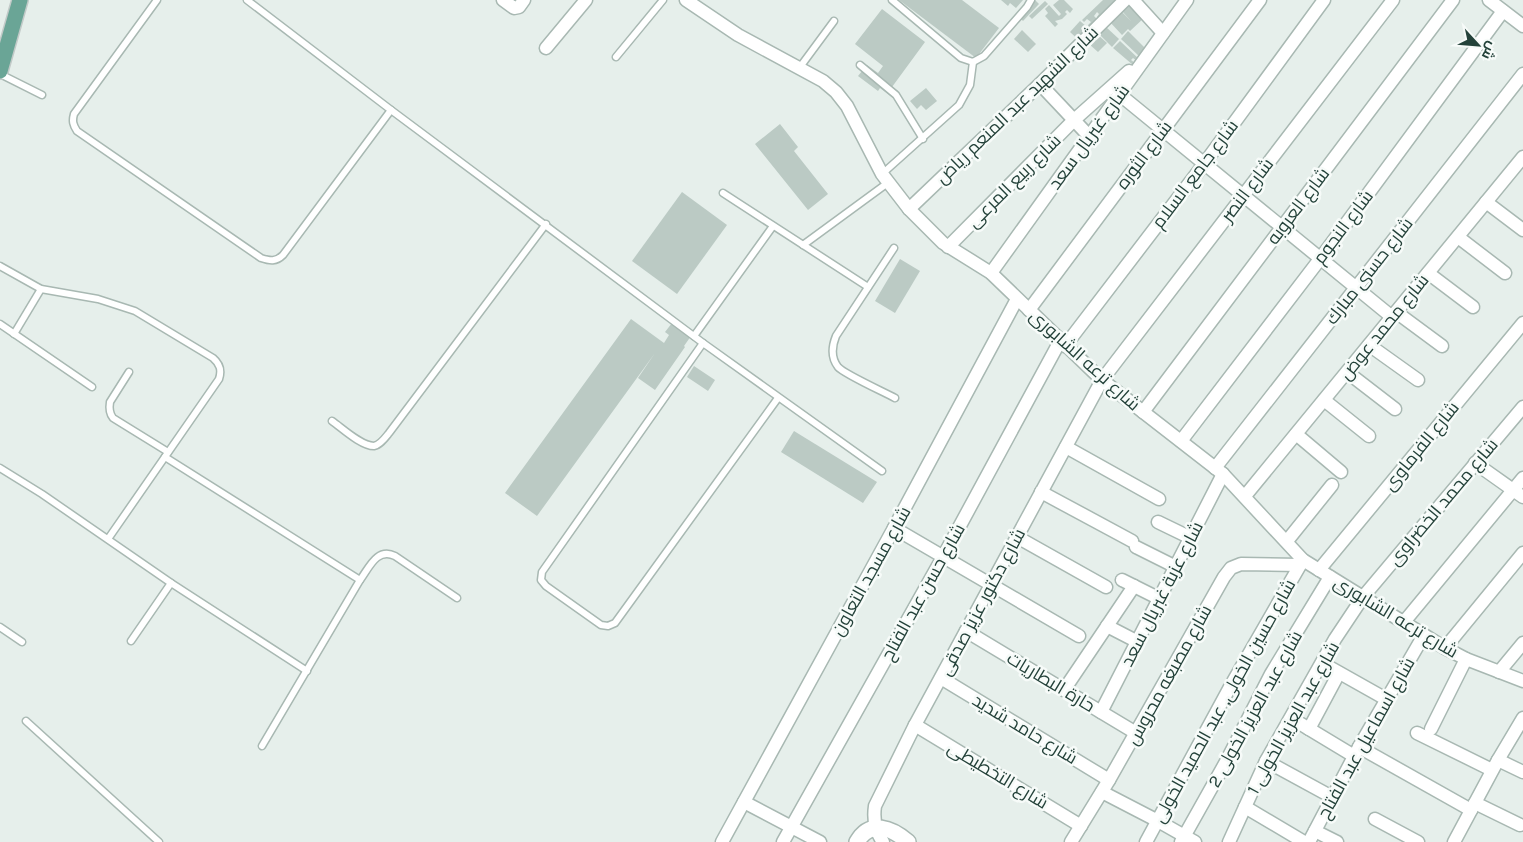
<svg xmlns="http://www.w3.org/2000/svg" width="1523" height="842" font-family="Karla,Cairo,sans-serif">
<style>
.building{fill:#bbcac4}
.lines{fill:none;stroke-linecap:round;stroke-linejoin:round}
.service-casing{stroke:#a8b8b2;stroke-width:9}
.minor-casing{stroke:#a8b8b2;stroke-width:15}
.tertiary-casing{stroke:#a8b8b2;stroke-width:18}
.primary-casing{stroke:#c2cac8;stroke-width:18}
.service{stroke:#fff;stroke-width:6}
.minor{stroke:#fff;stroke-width:12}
.tertiary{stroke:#fff;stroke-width:15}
.primary{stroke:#6aa596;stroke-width:15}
.labels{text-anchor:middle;stroke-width:5;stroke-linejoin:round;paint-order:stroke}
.street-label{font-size:18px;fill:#24423a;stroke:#f7fbf9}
</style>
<rect width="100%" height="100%" fill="#e6efeb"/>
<g class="building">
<polygon points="899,0 962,0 999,28 976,58"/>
<polygon points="1001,0 1023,0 1016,8 1010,3 1008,6"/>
<polygon points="1035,0 1039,4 1023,21 1019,17"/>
<polygon points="1059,0 1064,0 1073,9 1070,13 1067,10 1065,12 1067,14 1062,19 1055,21 1058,24 1055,27 1045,16 1048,13 1045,9 1049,5 1059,16 1061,14 1053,5"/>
<polygon points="1103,0 1117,0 1103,24 1097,17 1099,14 1097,12 1094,16 1101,23 1094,31 1088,25 1091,22 1087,19 1084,22 1082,20"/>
<polygon points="1045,1 1048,4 1032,19 1029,16"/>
<polygon points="1131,1 1145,17 1130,31 1128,29 1122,35 1109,21 1120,10 1131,21 1121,10"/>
<polygon points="882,9 925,42 892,87 898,91 893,98 880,88 878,91 858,76 867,65 878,73 883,66 855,44"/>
<polygon points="1080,21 1094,33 1083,44 1070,32"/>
<polygon points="1106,27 1119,39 1112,47 1099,34"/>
<polygon points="1022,30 1036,44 1028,52 1014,39"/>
<polygon points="1128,31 1148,51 1141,58 1121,39"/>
<polygon points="1098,35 1107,43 1098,52 1089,44"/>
<polygon points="1120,41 1139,59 1137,61 1133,58 1131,60 1135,63 1133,65 1113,48"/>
<polygon points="926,88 937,101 926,110 921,105 917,109 910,101"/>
<polygon points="780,124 798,147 794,151 828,194 808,210 755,144"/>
<polygon points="682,192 727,225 677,294 632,261"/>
<polygon points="900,259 920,271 895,313 875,301"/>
<polygon points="631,319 664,343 669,335 665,332 672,323 691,336 684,346 685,347 655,390 638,378 655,353 537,516 505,493"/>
<polygon points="694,366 715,380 708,391 687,377"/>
<polygon points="794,431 877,482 863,503 781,452"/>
</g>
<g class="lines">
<defs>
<g id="service">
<path d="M157,0L74,114C72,121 73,125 77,131L261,258C270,261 276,262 283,255L391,110"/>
<polyline points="247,0 391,110 703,343 882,471"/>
<polyline points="892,0 961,58 973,62 984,56 1027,7 1031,0"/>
<polyline points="616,57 663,0"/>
<polyline points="860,65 896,95 923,139"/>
<polyline points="800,67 834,21"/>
<polyline points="0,74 42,95"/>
<polyline points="882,174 959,105 970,85 973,62"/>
<polyline points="723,193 868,287"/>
<polyline points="803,245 889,182"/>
<path d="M894,248L836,336C832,346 831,358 838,367C844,374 884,392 895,398"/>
<path d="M0,266L41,289L98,299L135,311L213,358C220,364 222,370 219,379L108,539"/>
<polyline points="0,324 92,387"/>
<polyline points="14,334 41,289"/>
<polyline points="694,336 773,226"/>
<polyline points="703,343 542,572 541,580 546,586 601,625 608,626 615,623 778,398"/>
<path d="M129,372L110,402C109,408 109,413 113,418L168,452"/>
<path d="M332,421C342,428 361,446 374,446C380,445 385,438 389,433L546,224"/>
<polyline points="165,457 360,580"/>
<polyline points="0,468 42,494 171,583 307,671"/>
<polyline points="0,627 22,642"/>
<polyline points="131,641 171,583"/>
<polyline points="26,721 159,842"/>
<path d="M262,746L360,580C369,568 377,547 395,556L457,598"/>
</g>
<g id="minor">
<polyline points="503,0 514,8 519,7 524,0"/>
<polyline points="686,0 738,35 823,81 836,92 847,106 882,174 909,209 943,243 991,273 1102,380 1223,474 1303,560 1445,648 1466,659 1523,681"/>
<polyline points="1133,0 1163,33"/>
<polyline points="1489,0 1523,26"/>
<polyline points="546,48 586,0"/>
<polyline points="1040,84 1089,136"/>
<polyline points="1119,94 1392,317"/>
<polyline points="1486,202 1523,230"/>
<polyline points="909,209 1040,84 1125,0"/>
<polyline points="1458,237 1505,273"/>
<polyline points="948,247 1074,120 1129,71"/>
<polyline points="991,273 1187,0"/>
<polyline points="1428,273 1473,307"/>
<polyline points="1029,310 1260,0"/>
<polyline points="1396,312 1442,346"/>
<polyline points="1369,345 1418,380"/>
<polyline points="1065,346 1204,164 1324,0"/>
<polyline points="1347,372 1395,409"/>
<polyline points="1324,400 1369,436"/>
<polyline points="1143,412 1453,0"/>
<polyline points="1296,434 1341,472"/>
<polyline points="1181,441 1320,259 1503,11"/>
<polyline points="1066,447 1159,499"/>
<polyline points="1475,463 1523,497"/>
<polyline points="1215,468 1523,74"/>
<polyline points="1041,492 1132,541"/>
<polyline points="1245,496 1523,157"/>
<polyline points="1158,522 1191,538"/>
<polyline points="894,528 1079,636"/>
<polyline points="1017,537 1106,587"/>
<polyline points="1287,541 1332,485"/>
<polyline points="1136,547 1176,567"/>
<polyline points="1319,570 1523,323"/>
<polyline points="1122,580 1160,599"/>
<polyline points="1404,622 1523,478"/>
<polyline points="1107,626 1138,642"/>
<polyline points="966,631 1136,733"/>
<polyline points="1445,648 1523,553"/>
<polyline points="1322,663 1386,699"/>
<polyline points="1499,672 1523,643"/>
<polyline points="941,678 1109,780"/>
<polyline points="1064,690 1134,586"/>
<polyline points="1101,712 1223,474"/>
<polyline points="1291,718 1354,756"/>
<polyline points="915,725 1081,826"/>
<polyline points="1309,729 1339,673"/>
<polyline points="1431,729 1466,659"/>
<polyline points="1417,733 1492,770"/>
<polyline points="1359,747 1471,810"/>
<polyline points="1498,760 1523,772"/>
<polyline points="1266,761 1332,797"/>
<polyline points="1102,792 1158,821 1195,842"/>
<polyline points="744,802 820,842"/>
<polyline points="1475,803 1520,825"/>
<polyline points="1245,807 1304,842"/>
<polyline points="1375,819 1418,842"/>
<polyline points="1315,831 1337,842"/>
<polyline points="722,842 894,528 1017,299"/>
<polyline points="783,842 943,557 1060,341"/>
<path d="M883,842C875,831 873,820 875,806L915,725L1102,380L1393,0"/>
<polyline points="1071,842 1109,780 1224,577 1231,568 1241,564 1300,565"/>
<polyline points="1146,842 1230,687 1303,560"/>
<polyline points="1181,842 1227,760 1271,674 1330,577"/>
<polyline points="1229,842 1266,761 1335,639 1363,597 1523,407"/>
<polyline points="1309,842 1359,747 1424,635"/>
<polyline points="1454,842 1498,760 1523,718"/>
</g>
<path id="tertiary" d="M857,842C870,819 892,828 908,842"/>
<polyline id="primary" points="0,71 20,0"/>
</defs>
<use href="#service" class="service-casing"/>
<use href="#minor" class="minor-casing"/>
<use href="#tertiary" class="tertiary-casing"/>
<use href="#primary" class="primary-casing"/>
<use href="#service" class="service"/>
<use href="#minor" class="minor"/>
<use href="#tertiary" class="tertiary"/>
<use href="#primary" class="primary"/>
</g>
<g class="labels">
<g class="street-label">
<text transform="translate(1017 105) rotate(-44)" y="6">شارع الشهيد عبد المنعم رياض</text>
<text transform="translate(1089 137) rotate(-54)" y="6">شارع غبريال سعد</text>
<text transform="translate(1144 155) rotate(-53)" y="6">شارع الثوره</text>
<text transform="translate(1195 174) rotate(-53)" y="6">شارع جامع السلام</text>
<text transform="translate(1014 181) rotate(-45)" y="6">شارع ربيع المرعى</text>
<text transform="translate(1247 190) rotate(-53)" y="6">شارع النصر</text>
<text transform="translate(1298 206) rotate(-53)" y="6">شارع العروبه</text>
<text transform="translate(1343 227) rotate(-53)" y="6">شارع النجوم</text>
<text transform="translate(1369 271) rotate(-52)" y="6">شارع حسنى مبارك</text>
<text transform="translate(1384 327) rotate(-51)" y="6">شارع محمد عوض</text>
<text transform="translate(1085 360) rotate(42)" y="6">شارع ترعه الشابورى</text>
<text transform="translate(1421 446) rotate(-51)" y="6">شارع الفرماوى</text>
<text transform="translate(1443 502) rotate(-50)" y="6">شارع محمد الخضراوى</text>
<text transform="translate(871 571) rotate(-61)" y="6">شارع مسجد التعاون</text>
<text transform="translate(923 592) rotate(-61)" y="6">شارع حسن عبد الفتاح</text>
<text transform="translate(1162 594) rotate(-63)" y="6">شارع عزبة غبريال سعد</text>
<text transform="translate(982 602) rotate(-62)" y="6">شارع دكتور عزيز صدقى</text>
<text transform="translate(1396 617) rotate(31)" y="6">شارع ترعه الشابورى</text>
<text transform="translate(1169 675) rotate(-61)" y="6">شارع مصبغه محروس</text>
<text transform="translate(1051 682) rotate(31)" y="6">حارة البطاريات</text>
<text transform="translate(1224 701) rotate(-61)" y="6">شارع حسين الخولى, عبد الحميد الخولى</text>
<text transform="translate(1255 709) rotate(-61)" y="6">شارع عبد العزيز الخولى 2</text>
<text transform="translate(1293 718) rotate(-61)" y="6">شارع عبد العزيز الخولى 1</text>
<text transform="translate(1025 729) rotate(31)" y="6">شارع حامد شديد</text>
<text transform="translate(1366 738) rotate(-61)" y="6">شارع اسماعيل عبد الفتاح</text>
<text transform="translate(998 775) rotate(31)" y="6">شارع التخطيطى</text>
</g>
</g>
<g transform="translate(1478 45) rotate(116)" stroke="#f7fbf9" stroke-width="4" paint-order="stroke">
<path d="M0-4L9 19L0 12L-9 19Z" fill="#24423a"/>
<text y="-8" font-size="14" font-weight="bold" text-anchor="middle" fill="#24423a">ش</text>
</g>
</svg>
